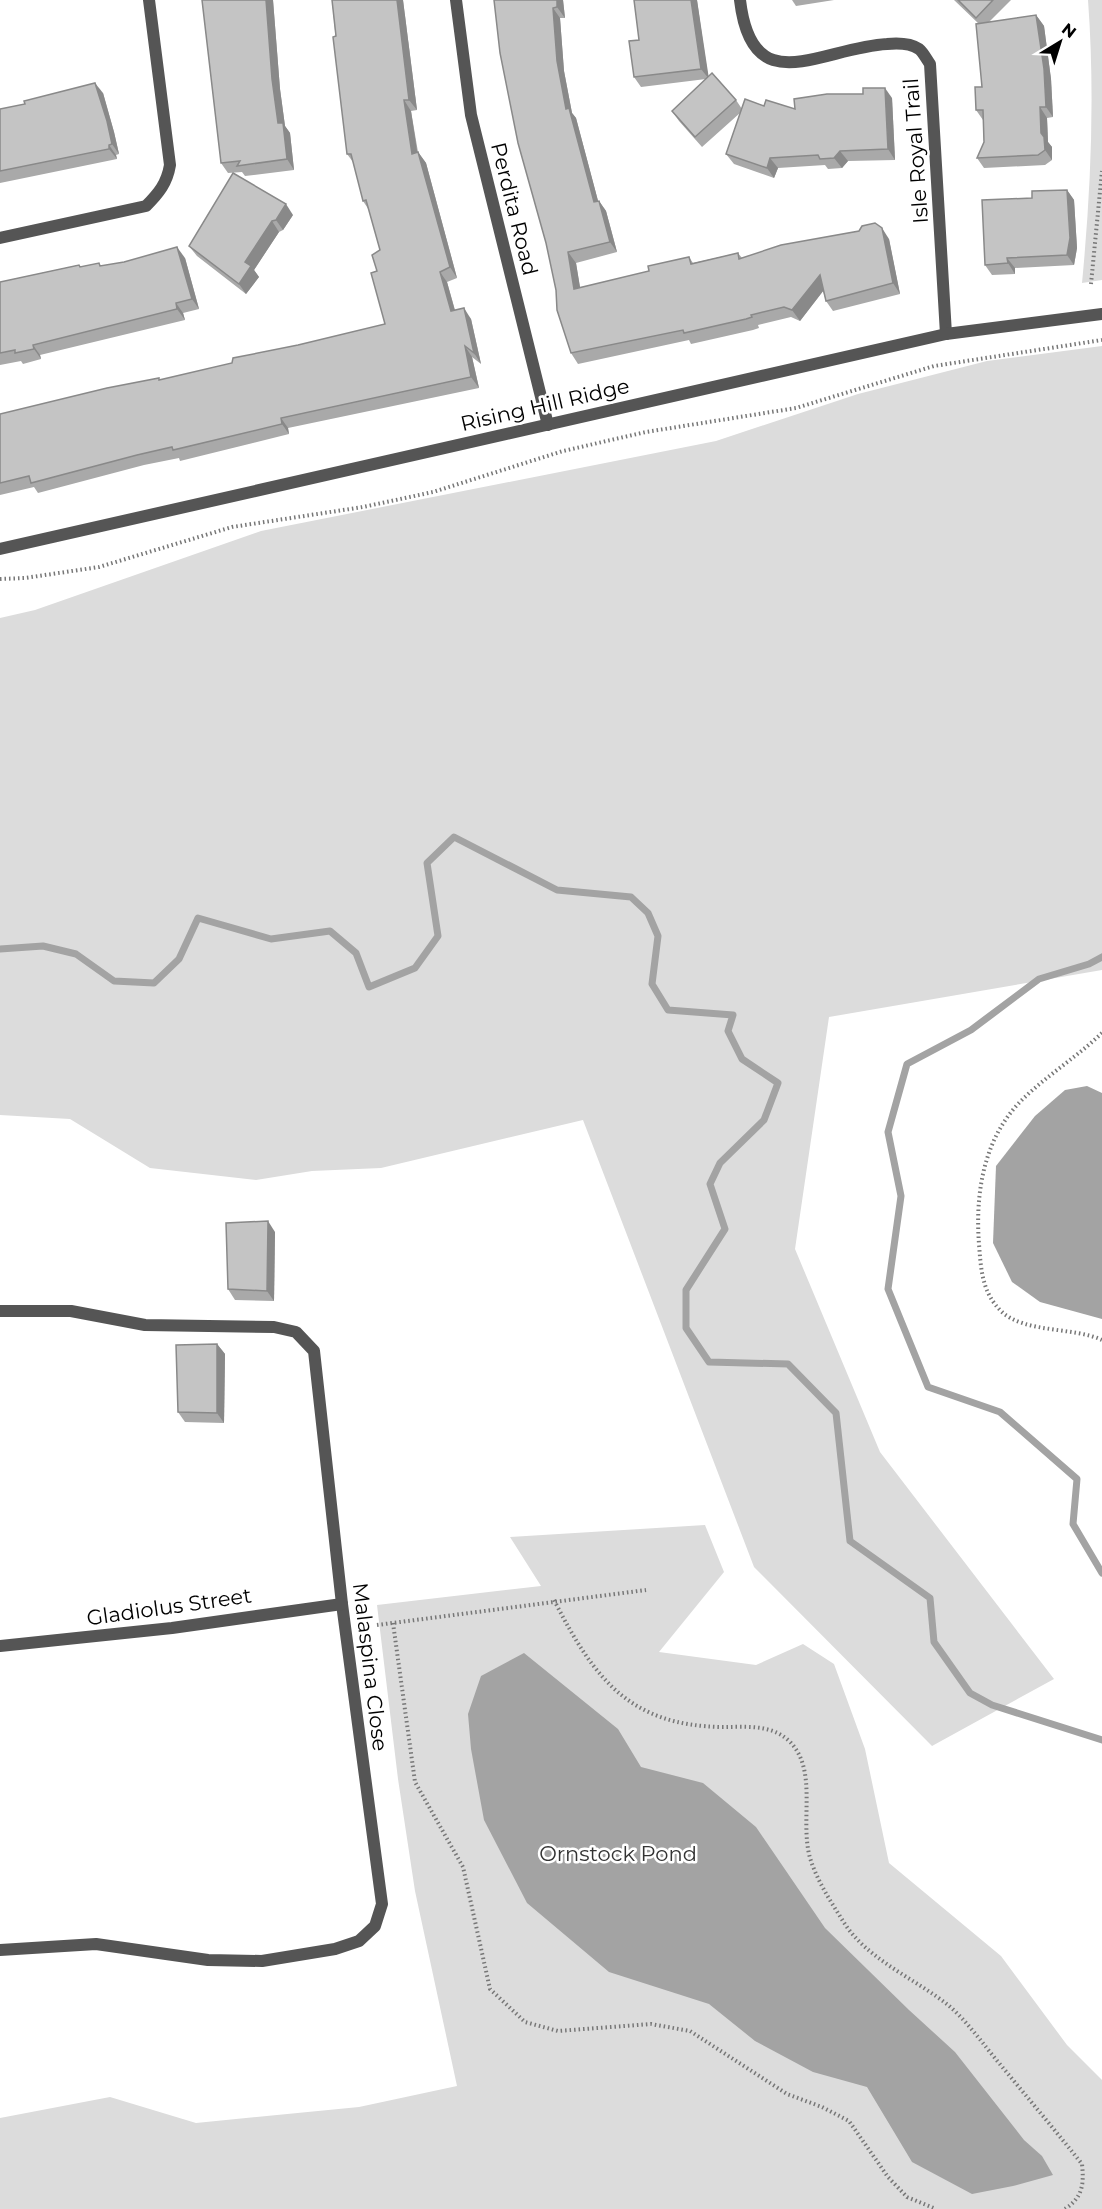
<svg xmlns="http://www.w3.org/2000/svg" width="1102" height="2209" font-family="Montserrat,sans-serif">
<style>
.green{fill:#dcdcdc}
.water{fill:#a3a3a3}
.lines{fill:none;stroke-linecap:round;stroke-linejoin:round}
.stream{stroke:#a3a3a3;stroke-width:7}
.path{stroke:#777;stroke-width:4;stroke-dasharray:1.5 3;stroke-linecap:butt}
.street{stroke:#555;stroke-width:12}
.wall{fill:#a9a9a9}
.shaded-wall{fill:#898989}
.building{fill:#c4c4c4;stroke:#898989;stroke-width:1.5}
.labels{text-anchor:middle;stroke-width:5;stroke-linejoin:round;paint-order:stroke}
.street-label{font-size:21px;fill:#000;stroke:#fff}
.park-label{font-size:21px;fill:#333;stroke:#fff}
</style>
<rect width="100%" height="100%" fill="#fff"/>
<g class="green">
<path d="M1088,0H1102V280L1082,283C1091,189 1095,94 1088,0Z"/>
<polygon points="1102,346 1102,970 829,1017 795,1249 880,1452 1054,1679 932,1746 754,1567 583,1120 381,1168 312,1171 256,1180 150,1168 70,1119 0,1115 0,618 35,610 261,531 716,441 858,394 987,361"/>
<polygon points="705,1525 724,1572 659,1652 756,1665 803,1644 834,1664 865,1749 889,1863 1001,1956 1067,2045 1102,2080 1102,2209 0,2209 0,2118 110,2097 196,2123 359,2107 457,2086 415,1891 398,1779 377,1605 541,1586 510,1537"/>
</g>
<g class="water">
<polygon points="1087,1086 1102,1093 1102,1319 1040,1302 1012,1282 993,1243 996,1166 1035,1116 1065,1090"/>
<polygon points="524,1653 618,1729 641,1767 703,1783 756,1827 825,1928 909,2010 955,2052 1024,2140 1042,2156 1053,2175 1013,2186 972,2194 912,2162 867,2087 813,2072 755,2041 709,2004 609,1972 527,1903 484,1820 471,1749 468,1714 481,1676"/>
</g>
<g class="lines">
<g class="stream">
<polyline points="0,949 43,946 76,954 114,981 154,983 179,959 198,918 271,939 330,931 356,953 369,987 415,968 438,936 427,863 454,837 557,890 631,897 648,913 658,936 652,984 668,1010 733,1015 728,1031 742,1059 778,1083 764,1120 720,1163 710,1184 725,1229 686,1290 686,1328 709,1362 788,1364 836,1413 850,1541 930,1598 934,1642 970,1693 992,1705 1102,1740"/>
<polyline points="1102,957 1089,964 1039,979 971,1030 907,1064 888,1132 901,1196 888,1289 928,1387 1000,1412 1077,1479 1073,1524 1102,1573"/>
</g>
<g class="path">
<polyline points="1091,284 1102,171"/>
<polyline points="0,579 25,578 99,567 232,527 363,507 433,492 563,451 646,432 796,408 934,366 1102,340"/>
<path d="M1102,1033C1078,1056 1049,1074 1025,1097C984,1135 975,1192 979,1244C981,1270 982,1293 1002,1312C1025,1333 1074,1327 1102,1340"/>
<path d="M554,1600C594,1678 629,1726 723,1727C745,1727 770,1724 788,1740C820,1769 798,1823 811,1861C818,1882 831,1902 843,1921C866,1959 914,1978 948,2005C967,2021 983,2044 999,2063C1027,2097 1055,2130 1082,2164C1084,2184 1083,2197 1065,2209"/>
<polyline points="393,1623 415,1782 463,1867 490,1989 525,2022 558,2031 651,2024 690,2031 787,2094 822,2107 849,2121 888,2177 907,2197 936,2209"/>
<polyline points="377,1625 646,1590"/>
</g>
<g class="street">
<polyline points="456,0 471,115 548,425"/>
<path d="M740,0C752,103 820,48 887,44C897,43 910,43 919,49C923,52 927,60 930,64L946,334"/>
<path d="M0,238L146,206C159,193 167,183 170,165L149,0"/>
<polyline points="0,549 946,334 1102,314"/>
<polyline points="0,1311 71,1311 145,1325 274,1327 296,1332 314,1351 342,1604 382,1904 375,1926 359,1941 335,1949 262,1961 208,1960 96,1944 0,1950"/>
<polyline points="0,1646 172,1628 342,1604"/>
</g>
</g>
<g class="wall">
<polygon points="202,0 273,0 280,89 285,126 290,133 294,170 245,176 242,172 228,173 221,163"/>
<polygon points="332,0 403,0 417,110 411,111 418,152 426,163 457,278 447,282 455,310 471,319 481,364 472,357 479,388 288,428 289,434 180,461 179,458 144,465 38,493 34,487 0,495 0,414 160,380 232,363 385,324 377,271 380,250 369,210 363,201 353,162 347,154"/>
<polygon points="494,0 563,0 565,18 560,18 564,71 572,113 576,118 598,201 599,201 606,211 617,252 576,263 580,288 649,271 689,257 693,263 738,253 742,258 889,239 900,294 833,311 826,301 823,291 800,321 791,317 758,325 759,328 753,330 691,344 689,340 578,364 571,353"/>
<polygon points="697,0 708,77 736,100 742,109 764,106 795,109 892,98 895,160 848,161 842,168 828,169 825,165 778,168 774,178 734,164 726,154 740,113 702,147 679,121 672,111 706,79 641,87 634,77 639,40"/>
<polygon points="792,0 834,0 796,6"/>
<polygon points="954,0 1011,0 989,22 1036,15 1044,26 1051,79 1053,117 1047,118 1048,142 1052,147 1052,160 1045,165 984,168 977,158 984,142 983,120 976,110 982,87 979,24"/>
<polygon points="103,93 114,132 119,154 116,155 117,159 0,183 0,109"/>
<polygon points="1067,190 1074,200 1077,248 1074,265 1015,268 1015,274 992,275 985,265 1032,198"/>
<polygon points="293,215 283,230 279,232 254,270 259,277 246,294 197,256 189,246"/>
<polygon points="185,258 199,309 183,313 185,320 40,355 41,359 23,364 21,361 0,365 0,282 79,265 81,267 101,266"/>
<polygon points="275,1232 274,1301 235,1300 228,1289"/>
<polygon points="217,1344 225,1354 224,1423 185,1422 178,1412"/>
</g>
<g class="shaded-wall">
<polygon points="266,0 273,0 280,89 285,126 290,133 294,170 287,159 278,123 272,79"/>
<polygon points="397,0 403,0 417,110 409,100"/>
<polygon points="557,0 563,0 565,18 557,7"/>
<polygon points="691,0 697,0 709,79 701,69"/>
<polygon points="553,8 560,18 564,71 572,113 576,118 601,212 594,202 566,109 557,61"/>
<polygon points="1036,15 1044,26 1051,79 1053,117 1046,107"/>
<polygon points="95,83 103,93 114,132 119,154 112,144"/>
<polygon points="885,88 892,98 895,160 888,149"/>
<polygon points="404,100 411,111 419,164 412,154"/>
<polygon points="1040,107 1047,118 1048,142 1052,147 1052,160 1045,150 1041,133"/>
<polygon points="109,145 116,155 117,159 109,149"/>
<polygon points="840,151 848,161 842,168 834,158"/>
<polygon points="418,152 426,163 457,278 450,267"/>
<polygon points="770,158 778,168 774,178 767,168"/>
<polygon points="1067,190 1074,200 1077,248 1074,265 1067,255"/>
<polygon points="599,201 606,211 617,252 610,242"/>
<polygon points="286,204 293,215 283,230 276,220"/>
<polygon points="272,221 279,232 254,270 259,277 246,294 239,284 245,262"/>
<polygon points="882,228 889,239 900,294 893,283"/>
<polygon points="177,247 185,258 199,309 192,299"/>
<polygon points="568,252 576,263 582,299 574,289"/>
<polygon points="1007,258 1015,268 1015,274 1008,263"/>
<polygon points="440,272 447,282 458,322 451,311"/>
<polygon points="820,275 827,286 800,321 792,310"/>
<polygon points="176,303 183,313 185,320 177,309"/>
<polygon points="464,308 471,319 481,364 474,353"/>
<polygon points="33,345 40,355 41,359 34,349"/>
<polygon points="465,346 472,357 479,388 471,377"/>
<polygon points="281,418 288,428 289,434 282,424"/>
<polygon points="268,1221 275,1232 274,1301 267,1291"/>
<polygon points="217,1344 225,1354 224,1423 217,1413"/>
</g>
<g class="building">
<polygon points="202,0 266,0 272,79 278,123 283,123 287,159 237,166 240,161 221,163"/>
<polygon points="332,0 397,0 409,100 404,100 412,154 418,152 450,267 440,272 451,311 464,308 474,353 465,346 471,377 281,418 282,424 173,450 172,447 137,455 31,483 29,476 0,483 0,414 107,388 159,378 159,380 232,363 233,358 298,345 385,324 371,273 377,271 372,255 380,250 366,200 363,201 351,154 347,154 333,37 336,36"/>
<polygon points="494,0 557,0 557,7 553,8 557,61 566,109 569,108 594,202 599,201 610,242 568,252 574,289 649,271 648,266 689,257 691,264 738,253 739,259 781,245 859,231 862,226 875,223 882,228 893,283 826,301 820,275 792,310 784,307 751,315 752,317 746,319 684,333 683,330 571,353 557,310 556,290 546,243 518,143 500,53"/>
<polygon points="634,0 691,0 701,69 634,77 629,41 639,40"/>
<polygon points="958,0 993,0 976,18"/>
<polygon points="1036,15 1044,69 1046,107 1040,107 1041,133 1044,137 1045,150 1038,155 977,158 984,142 983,110 976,110 975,87 982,87 976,24"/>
<polygon points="712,73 736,100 695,137 672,111"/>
<polygon points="95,83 107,121 112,144 109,145 109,149 0,171 0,109 25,104 24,101"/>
<polygon points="863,88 885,88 888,149 840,151 834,158 820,159 818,155 770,158 767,168 726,154 745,99 764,106 766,100 795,109 794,99 827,94 863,94"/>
<polygon points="233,173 286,204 276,220 272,221 245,262 251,266 239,284 189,246"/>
<polygon points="1067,190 1070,238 1067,255 1007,258 1008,263 985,265 982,200 1032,198 1032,191"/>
<polygon points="177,247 192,299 176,303 177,309 33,345 34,349 15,353 15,350 0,353 0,282 79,265 80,267 99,263 100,266 124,262"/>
<polygon points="268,1221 267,1291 228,1289 226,1223"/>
<polygon points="217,1344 217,1413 178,1412 176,1345"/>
</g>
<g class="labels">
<g class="street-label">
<text transform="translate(916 151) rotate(-94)" y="7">Isle Royal Trail</text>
<text transform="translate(514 209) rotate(76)" y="7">Perdita Road</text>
<text transform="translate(545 405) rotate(-13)" y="7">Rising Hill Ridge</text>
<text transform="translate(169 1607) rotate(-8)" y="7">Gladiolus Street</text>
<text transform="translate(370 1667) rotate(83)" y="7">Malaspina Close</text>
</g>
<g class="park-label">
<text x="618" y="1861">Ornstock Pond</text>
</g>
</g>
<g transform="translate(1060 42) rotate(38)" stroke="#ffffff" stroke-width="4.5" paint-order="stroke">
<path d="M0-4.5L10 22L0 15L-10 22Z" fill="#000000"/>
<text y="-9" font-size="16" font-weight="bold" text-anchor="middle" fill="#000000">N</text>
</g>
</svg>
